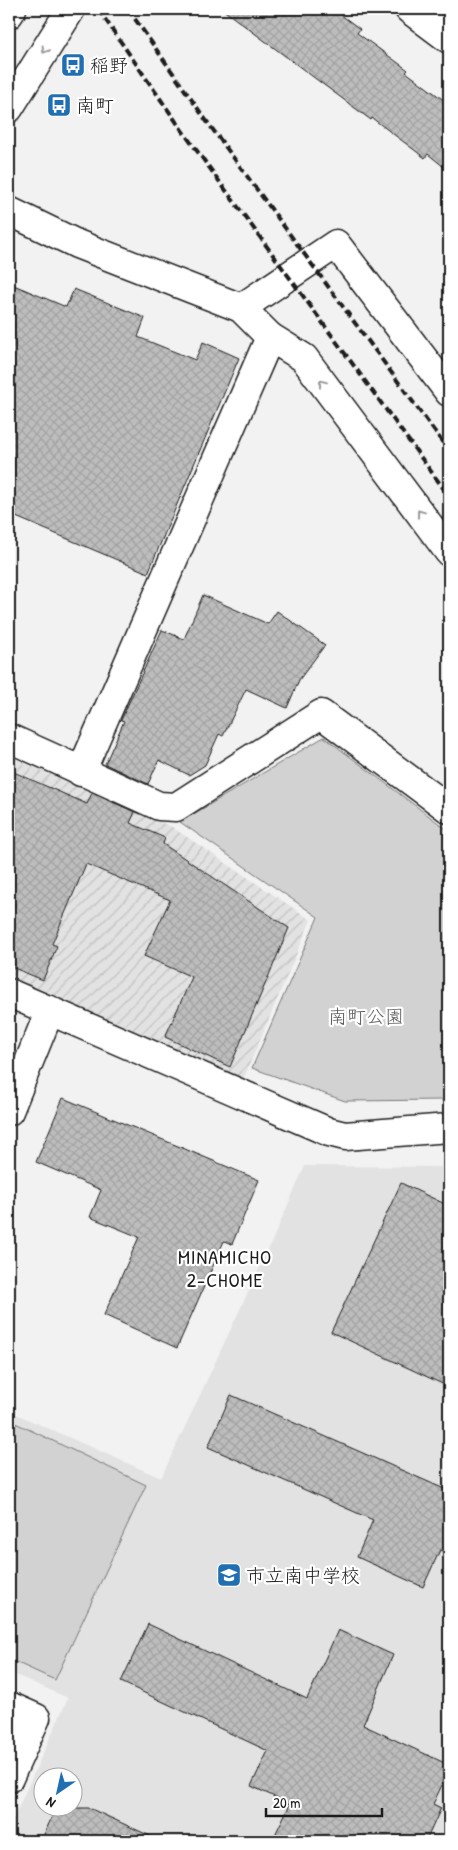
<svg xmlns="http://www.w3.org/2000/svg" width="458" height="1850" font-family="'Patrick Hand','Klee One',sans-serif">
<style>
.built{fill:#e2e2e2;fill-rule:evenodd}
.industrial{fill:url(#industrial-furrows)}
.park{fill:#d2d2d2;stroke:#777}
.building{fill:url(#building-cross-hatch);stroke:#1c1c1c}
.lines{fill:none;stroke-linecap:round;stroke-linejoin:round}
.minor-casing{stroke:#1c1c1c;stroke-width:31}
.secondary-casing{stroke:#1c1c1c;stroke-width:31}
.primary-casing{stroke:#1c1c1c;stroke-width:31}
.minor{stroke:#fff;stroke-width:28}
.secondary{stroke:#fff;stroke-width:28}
.primary{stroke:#fff;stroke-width:28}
.rail{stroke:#1c1c1c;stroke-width:4;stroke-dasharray:8 4;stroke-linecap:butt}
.oneway{stroke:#999}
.labels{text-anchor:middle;stroke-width:4.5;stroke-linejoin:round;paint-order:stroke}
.poi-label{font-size:19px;fill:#1c1c1c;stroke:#fff;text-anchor:start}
.park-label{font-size:19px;fill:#5c5c5c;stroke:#fff}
.neighbourhood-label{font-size:20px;letter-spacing:1px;fill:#1c1c1c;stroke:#fff}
</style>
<defs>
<pattern id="industrial-furrows" width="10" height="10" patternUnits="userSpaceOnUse" patternTransform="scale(1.25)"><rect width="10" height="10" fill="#e2e2e2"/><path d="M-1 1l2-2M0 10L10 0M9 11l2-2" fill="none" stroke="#c1c1c1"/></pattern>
<pattern id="building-cross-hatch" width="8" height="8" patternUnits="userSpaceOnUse" patternTransform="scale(1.25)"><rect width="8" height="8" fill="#bdbdbd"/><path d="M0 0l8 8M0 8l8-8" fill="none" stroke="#a2a2a2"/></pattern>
</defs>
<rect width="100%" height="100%" fill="#f2f2f2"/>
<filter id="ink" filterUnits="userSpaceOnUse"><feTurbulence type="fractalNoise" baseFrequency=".02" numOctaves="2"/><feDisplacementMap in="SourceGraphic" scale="10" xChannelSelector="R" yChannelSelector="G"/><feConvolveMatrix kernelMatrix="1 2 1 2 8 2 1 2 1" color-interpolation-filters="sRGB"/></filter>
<g filter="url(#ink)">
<path class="built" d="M305,1166L449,1167V1841H9V1828L68,1698L9,1672V1411L161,1478L272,1241ZM42,1778H72V1808H42Z"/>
<polygon class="industrial" points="9,756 172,827 311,920 242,1082 9,982"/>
<g class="park">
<polygon points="324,737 449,831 449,1096 442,1100 345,1101 252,1068 318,917 180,822"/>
<polygon points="9,1420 146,1485 55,1680 9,1659"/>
</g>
<g class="building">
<polygon points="222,9 333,9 360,29 357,33 408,70 406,72 449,104 449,171 428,154 425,158 372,118 371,120"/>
<polygon points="9,283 66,307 74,289 145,318 138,337 195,360 203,342 239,358 148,573 9,514"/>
<polygon points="203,595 268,624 277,611 325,645 299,680 287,708 246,689 223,736 219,734 205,765 189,775 159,760 148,784 105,764 124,721 121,720 162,630 184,639"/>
<polygon points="9,770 87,804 92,793 135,812 130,823 165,838 163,844 289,928 230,1067 165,1037 192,977 144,956 170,900 86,864 52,944 57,946 43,980 9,966"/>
<polygon points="63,1098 259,1180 232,1244 224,1241 177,1348 104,1315 139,1237 90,1217 101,1190 36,1162"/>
<polygon points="401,1183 449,1206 449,1387 331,1332"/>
<polygon points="231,1395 449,1491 449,1554 440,1550 423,1587 357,1557 373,1520 208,1447"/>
<polygon points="148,1624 307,1699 338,1630 393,1655 363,1725 449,1765 449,1770 433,1804 441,1808 426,1841 272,1841 290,1804 251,1786 268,1751 121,1682"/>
<polygon points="56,1808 89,1808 161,1841 41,1841"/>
</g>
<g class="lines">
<defs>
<g id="minor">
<polyline points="9,211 77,244 241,308 270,337 81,772"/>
<polyline points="241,308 336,244 449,392"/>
<polyline points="270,337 304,358 449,552"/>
<polyline points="9,738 159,806 176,807 321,714 449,809"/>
<polyline points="9,993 329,1132 345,1136 449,1128"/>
<polyline points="9,1111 50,1010"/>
<polyline points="9,1706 36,1718 9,1778"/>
</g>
<polyline id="secondary" points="409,9 449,39"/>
<g id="primary">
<polyline points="9,14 12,9"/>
<polyline points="9,108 71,9"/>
</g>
</defs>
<use href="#minor" class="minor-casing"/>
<use href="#secondary" class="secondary-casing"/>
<use href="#primary" class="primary-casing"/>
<use href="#minor" class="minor"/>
<use href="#secondary" class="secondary"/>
<use href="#primary" class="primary"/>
<g class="rail">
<polyline points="98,9 184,133 449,496"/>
<polyline points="128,9 208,123 449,451"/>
</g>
</g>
<defs><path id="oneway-chevron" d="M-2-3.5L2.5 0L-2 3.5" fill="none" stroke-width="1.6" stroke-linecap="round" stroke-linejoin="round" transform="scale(1.25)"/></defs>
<g class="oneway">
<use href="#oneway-chevron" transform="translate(45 50) rotate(122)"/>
<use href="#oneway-chevron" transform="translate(322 383) rotate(-127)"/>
<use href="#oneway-chevron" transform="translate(420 513) rotate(-127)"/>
</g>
</g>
<defs>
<symbol id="bus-square" viewBox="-11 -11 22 22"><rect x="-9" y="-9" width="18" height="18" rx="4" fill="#1f6fb2" stroke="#fff"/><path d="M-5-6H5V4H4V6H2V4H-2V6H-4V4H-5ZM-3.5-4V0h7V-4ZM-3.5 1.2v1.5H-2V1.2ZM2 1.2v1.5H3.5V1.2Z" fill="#fff"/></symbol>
<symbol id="school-square" viewBox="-11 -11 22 22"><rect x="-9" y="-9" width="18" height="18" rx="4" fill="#1f6fb2" stroke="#fff"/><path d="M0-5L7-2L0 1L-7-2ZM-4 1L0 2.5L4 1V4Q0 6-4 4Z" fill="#fff"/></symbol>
</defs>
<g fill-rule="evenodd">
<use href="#bus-square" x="59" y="51" width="28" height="28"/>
<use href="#bus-square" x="45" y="91" width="28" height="28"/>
<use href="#school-square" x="215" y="1561" width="28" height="28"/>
</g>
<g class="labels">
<g class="poi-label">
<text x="90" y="72">稲野</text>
<text x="76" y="112">南町</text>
<text x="246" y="1582">市立南中学校</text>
</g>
<g class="park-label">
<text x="366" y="1023">南町公園</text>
</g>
<g class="neighbourhood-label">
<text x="225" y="1264">MINAMICHO<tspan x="225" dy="23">2-CHOME</tspan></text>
</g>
</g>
<rect width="458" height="1850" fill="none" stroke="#fff" stroke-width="30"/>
<rect x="15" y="15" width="428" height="1820" fill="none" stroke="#1c1c1c" stroke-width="2" filter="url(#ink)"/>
<g transform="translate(58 1792) rotate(214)"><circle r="24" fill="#ffffff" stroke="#a4a4a4"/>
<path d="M0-4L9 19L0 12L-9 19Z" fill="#1f6fb2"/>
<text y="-8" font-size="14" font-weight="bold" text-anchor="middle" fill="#1c1c1c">N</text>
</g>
<path d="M266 1808v8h116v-8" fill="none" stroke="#1c1c1c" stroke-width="2.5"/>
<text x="273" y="1808" font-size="15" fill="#1c1c1c" stroke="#ffffff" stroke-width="4" paint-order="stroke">20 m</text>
</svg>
